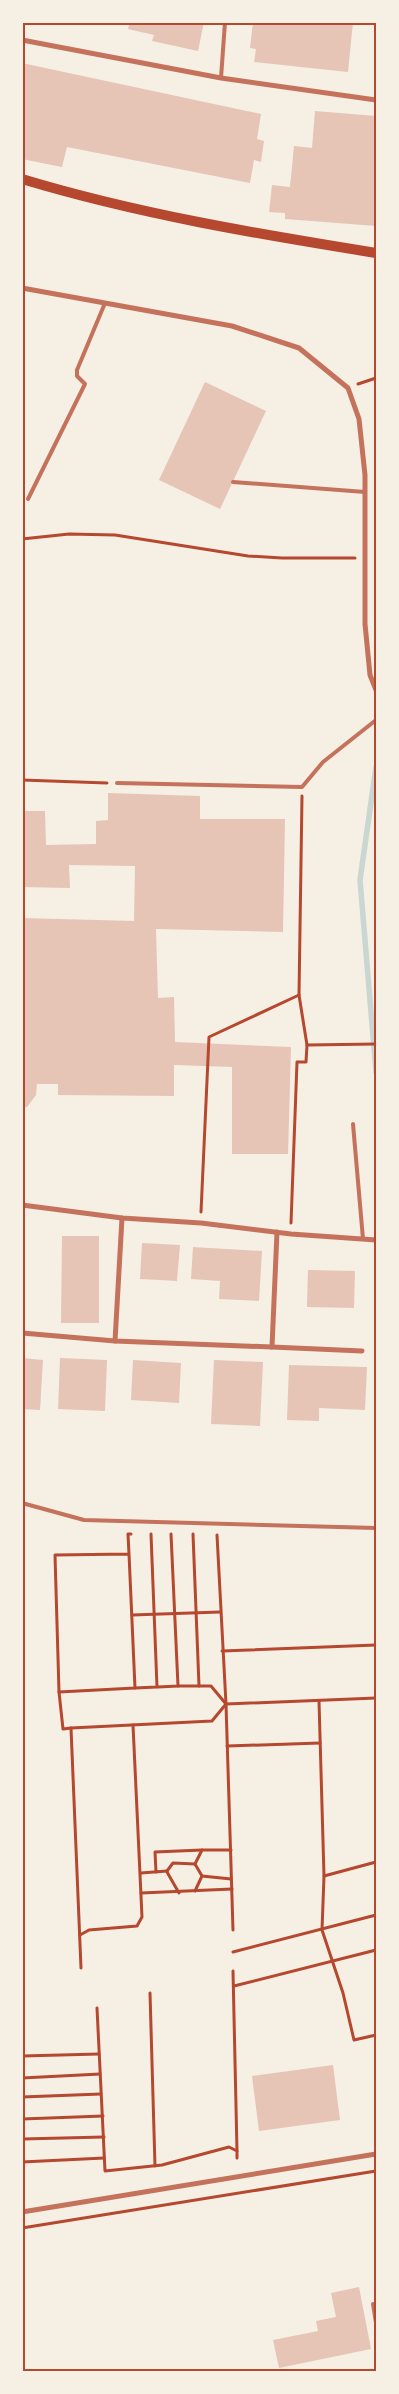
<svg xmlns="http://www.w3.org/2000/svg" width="399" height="2394" font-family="'Archivo Narrow',sans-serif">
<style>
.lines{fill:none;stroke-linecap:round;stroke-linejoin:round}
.stream{stroke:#c9d6d2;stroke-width:5.5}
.building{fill:#e6c5b7}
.path{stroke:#b5482f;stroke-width:3}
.service{stroke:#c5725c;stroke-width:4}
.minor{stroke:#c5725c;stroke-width:5}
.secondary{stroke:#b5482f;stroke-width:10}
.neatline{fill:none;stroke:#b5482f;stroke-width:2}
</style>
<rect width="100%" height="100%" fill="#f6efe4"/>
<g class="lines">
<polyline class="stream" points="376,767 360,880 376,1072"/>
</g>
<g class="building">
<polygon points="130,22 204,22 198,51 152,41 154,35 128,29"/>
<polygon points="253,22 353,22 348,72 254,62 256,49 250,48"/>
<polygon points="22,63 261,114 257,139 264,141 261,162 254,160 250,183 67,147 62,167 22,159"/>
<polygon points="315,111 376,116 376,226 285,219 285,213 269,212 272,185 290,187 294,146 312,148"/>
<polygon points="205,382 266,411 220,509 159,480"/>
<polygon points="108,793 200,796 200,819 285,819 283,932 156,929 158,998 174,997 175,1042 291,1047 288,1154 232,1154 232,1067 174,1065 174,1096 58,1095 58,1084 37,1084 36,1095 27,1107 22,1107 22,918 134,921 135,866 69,865 70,888 22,887 22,811 45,811 46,845 96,844 96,821 108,820"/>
<polygon points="62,1236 99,1236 99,1323 61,1323"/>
<polygon points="142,1243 180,1245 177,1281 140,1279"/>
<polygon points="193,1247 262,1251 259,1301 219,1299 220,1281 191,1279"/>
<polygon points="308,1270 355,1271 354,1308 307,1307"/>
<polygon points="22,1358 43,1360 40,1410 22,1409"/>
<polygon points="60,1358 107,1360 105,1411 58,1409"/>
<polygon points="133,1360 181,1363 179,1403 131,1400"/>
<polygon points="214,1360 263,1362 260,1426 211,1424"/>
<polygon points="289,1365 367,1367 365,1410 319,1408 319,1421 287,1420"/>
<polygon points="333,2065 340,2120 259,2131 252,2076"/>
<polygon points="359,2287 371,2349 279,2368 273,2340 318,2331 316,2321 336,2317 331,2293"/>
</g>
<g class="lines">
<g class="path">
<polyline points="358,384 376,378"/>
<polyline points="22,539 69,534 115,535 248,556 282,558 355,558"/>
<polyline points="22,780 107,783"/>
<polyline points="302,796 299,995 307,1045"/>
<polyline points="201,1212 209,1037 299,995"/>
<polyline points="291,1223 297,1062 306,1062 307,1045 376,1044"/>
<polyline points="193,1534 199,1686"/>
<polyline points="217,1535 226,1704 233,1930"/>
<polyline points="129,1554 55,1555 59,1692 135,1688 129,1554 128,1534 131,1534"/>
<polyline points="132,1615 220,1612"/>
<polyline points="222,1651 376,1645"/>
<polyline points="178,1686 211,1686 226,1704 376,1698"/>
<polyline points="158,1687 178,1686 171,1534"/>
<polyline points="135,1688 157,1687 151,1534"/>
<polyline points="59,1692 63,1729 71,1728 81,1968"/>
<polyline points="319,1701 324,1876 376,1862"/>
<polyline points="71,1728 212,1721 226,1704"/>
<polyline points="227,1746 320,1743"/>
<polyline points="195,1864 202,1876"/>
<polyline points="167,1871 173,1863 195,1864 202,1850 231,1850"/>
<polyline points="156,1872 155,1852 202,1850"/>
<polyline points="167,1872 179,1893"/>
<polyline points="141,1873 167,1871"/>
<polyline points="324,1876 322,1930 343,1993 354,2040 376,2035"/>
<polyline points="195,1891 202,1876 231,1879"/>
<polyline points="141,1893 232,1889"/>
<polyline points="80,1935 89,1930 137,1926 142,1917 133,1725"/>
<polyline points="233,1952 376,1915"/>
<polyline points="233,1971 237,2151"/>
<polyline points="234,1986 376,1950"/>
<polyline points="150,1993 155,2166"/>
<polyline points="97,2008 105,2171 162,2165 229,2147 237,2151 237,2158"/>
<polyline points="22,2056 99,2054"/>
<polyline points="22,2078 100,2074"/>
<polyline points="22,2097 101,2094"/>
<polyline points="22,2119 103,2116"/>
<polyline points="22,2139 104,2137"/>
<polyline points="22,2162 104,2158"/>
<polyline points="22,2228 376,2171"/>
</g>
<g class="service">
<polyline points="221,78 225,22"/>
<polyline points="233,482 365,492"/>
<polyline points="28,499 85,384 77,376 77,370 105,303"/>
<polyline points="117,783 302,787 323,762 376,720"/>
<polyline points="353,1124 363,1239"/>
<polyline points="22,1503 84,1520 376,1528"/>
<polyline points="373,2304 376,2323"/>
</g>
<g class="minor">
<polyline points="22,40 221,78 376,100"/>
<polyline points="22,288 232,326 299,348 348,388 359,419 365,475 365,624 370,675 376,690"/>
<polyline points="22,1205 122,1218 201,1223 291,1234 376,1240"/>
<polyline points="22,1333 115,1341 272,1347 277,1232"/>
<polyline points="115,1341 122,1218"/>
<polyline points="272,1347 362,1351"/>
<polyline points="22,2212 376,2154"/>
</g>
<path class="secondary" d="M22,179C138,214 258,234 376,253"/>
</g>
<rect width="399" height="2394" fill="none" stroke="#f6efe4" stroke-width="48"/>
<rect x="24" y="24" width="351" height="2346" class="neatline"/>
</svg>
